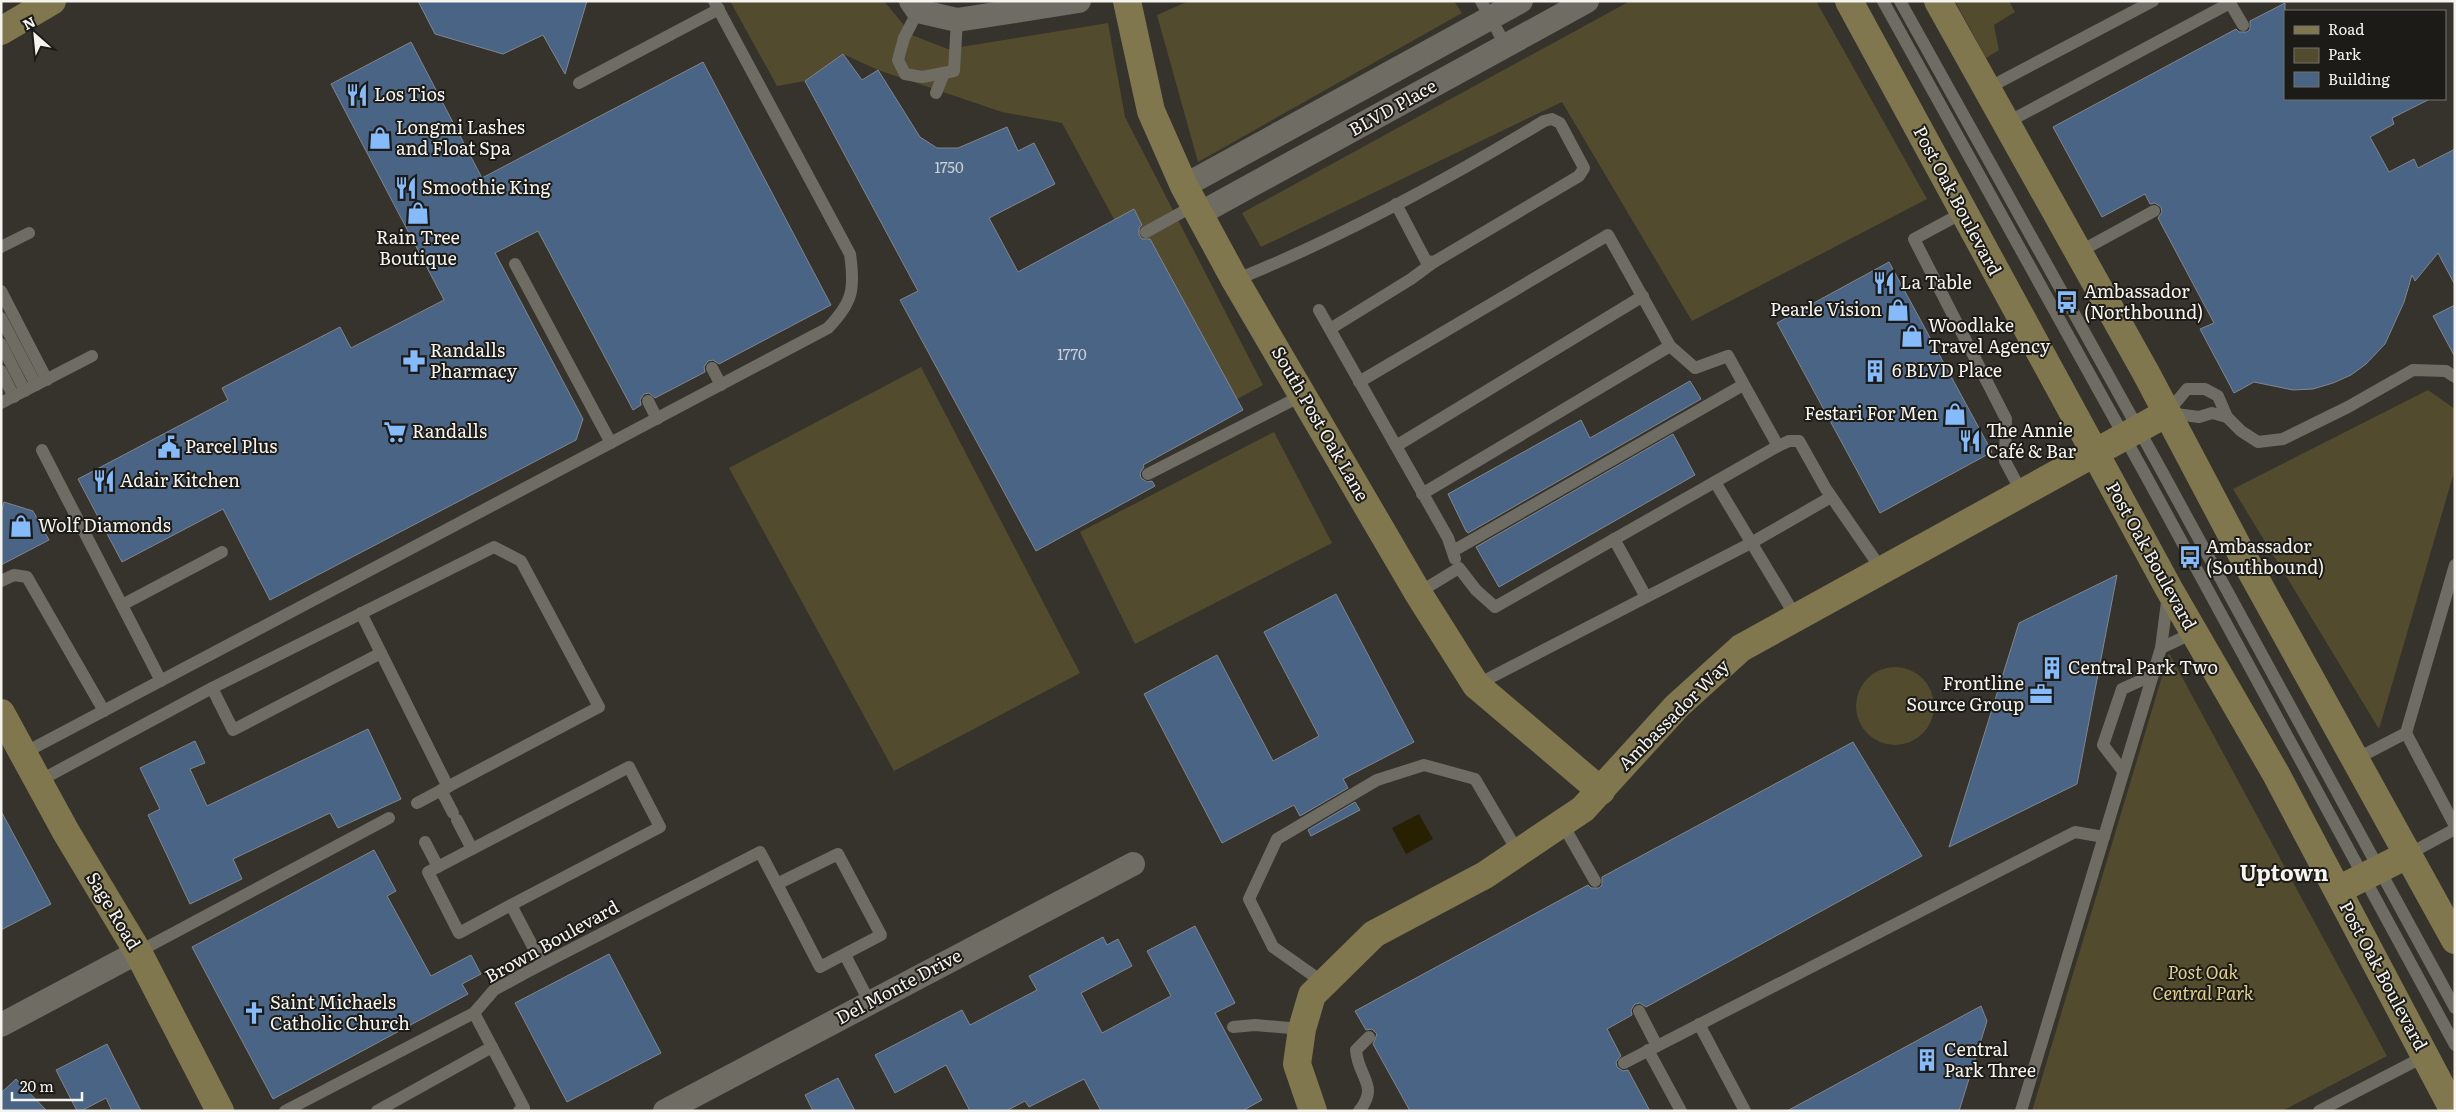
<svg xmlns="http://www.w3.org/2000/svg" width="2456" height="1112" font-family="Literata,serif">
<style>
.green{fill:#524b2e}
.water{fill:#272001}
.building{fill:#496484;stroke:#80868e}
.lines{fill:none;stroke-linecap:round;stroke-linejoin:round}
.lane{stroke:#6e6c63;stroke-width:12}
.street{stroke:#6e6c63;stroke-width:24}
.secondary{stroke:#81774f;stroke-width:28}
.labels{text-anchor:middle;stroke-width:4;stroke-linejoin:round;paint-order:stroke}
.number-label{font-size:15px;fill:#cad0d4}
.poi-label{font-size:18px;fill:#f5f4ef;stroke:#1c1b17;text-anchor:start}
.street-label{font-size:18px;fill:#f5f4ef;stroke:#1c1b17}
.park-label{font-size:18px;font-style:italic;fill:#e2d08b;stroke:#1c1b17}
.district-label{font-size:22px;font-weight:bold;fill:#f5f4ef;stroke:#1c1b17}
</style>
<rect width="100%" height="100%" fill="#35332b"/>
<g class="green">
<polygon points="730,1 884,1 912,35 948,49 1108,23 1125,117 1263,385 1217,410 1062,123 1002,112 878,70 843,54 805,81 777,86"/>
<polygon points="1189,1 1454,1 1462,13 1198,162 1157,15"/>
<polygon points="1630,1 1816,1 1927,199 1692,321 1562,102 1261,247 1242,213"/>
<polygon points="1955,1 2009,1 2015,12 1994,25 1999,50 1986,58"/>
<polygon points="921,367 1080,673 894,771 729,468"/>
<polygon points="2428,390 2455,409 2455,469 2379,729 2233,489"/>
<polygon points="1274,432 1332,543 1135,644 1080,532"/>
<polygon points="2169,653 2387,1056 2282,1111 2032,1111"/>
<circle cx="1895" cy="706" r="39"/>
</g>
<polygon class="water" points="1419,814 1433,839 1406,854 1392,828"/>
<g class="building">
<polygon points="418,1 587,1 565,74 543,35 503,54 435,34"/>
<polygon points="2285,3 2285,99 2430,99 2392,118 2394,124 2370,137 2389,172 2414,159 2418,168 2455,149 2455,285 2438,253 2415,281 2412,275 2404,302 2385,344 2366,364 2351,375 2333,383 2313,389 2293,390 2254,382 2234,393 2200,329 2214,323 2158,218 2162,212 2161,207 2155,203 2150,204 2145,194 2102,217 2053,127 2236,29 2239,32 2247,32 2250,29 2250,21"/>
<polygon points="411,42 482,178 703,62 831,305 719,364 713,360 708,361 704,367 705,372 655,398 649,393 644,394 640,400 641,405 633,410 538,231 495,253 583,419 576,440 270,600 223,509 122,562 78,479 228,400 222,388 340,327 351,348 444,300 331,84"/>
<polygon points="843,54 862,80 878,70 920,137 937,148 958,148 1007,127 1018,151 1034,143 1055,184 989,218 1018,272 1134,209 1142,225 1139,228 1139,235 1142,239 1150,239 1243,410 1143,465 1144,467 1140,473 1141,478 1147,482 1152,481 1155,486 1036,551 900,300 918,291 805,81"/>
<polygon points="1889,262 1992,452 1880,513 1777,323"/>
<polygon points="2455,305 2455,357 2433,316"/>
<polygon points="1690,381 1701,399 1468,533 1466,531 1448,494 1581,420 1590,438"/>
<polygon points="1673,434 1695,475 1499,587 1476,547"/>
<polygon points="4,502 33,511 49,540 1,565 1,514"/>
<polygon points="2117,575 2077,784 1949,847 2019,623"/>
<polygon points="1336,594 1414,742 1343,779 1348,788 1300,816 1294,805 1222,843 1144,694 1217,655 1273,761 1319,736 1264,632"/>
<polygon points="368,729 401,799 338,828 330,813 233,859 242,879 190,904 148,815 160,809 140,768 195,741 205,763 190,769 207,806"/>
<polygon points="1853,742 1922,856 1646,1007 1640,1003 1635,1004 1631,1010 1632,1015 1607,1029 1621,1056 1616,1062 1617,1067 1623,1071 1628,1070 1650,1111 1410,1111 1373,1044 1377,1034 1372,1029 1366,1030 1355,1011 1588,885 1591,888 1599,888 1602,885 1602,877"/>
<polygon points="1355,802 1360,810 1311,836 1308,830"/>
<polygon points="1,811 51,904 1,930"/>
<polygon points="374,850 396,891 387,896 431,976 471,955 481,974 462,984 468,994 273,1099 192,947"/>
<polygon points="1195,926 1235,1003 1215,1013 1262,1100 1242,1111 1101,1111 1084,1079 1029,1107 1025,1101 1006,1111 970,1111 946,1065 895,1093 875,1055 962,1010 970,1025 1037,990 1029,976 1103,937 1107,945 1118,939 1132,966 1081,993 1102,1033 1171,996 1147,951"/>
<polygon points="609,954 661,1053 567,1102 515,1003"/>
<polygon points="1981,1006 1987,1021 1959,1111 1787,1111"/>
<polygon points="107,1044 141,1111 112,1111 106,1098 81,1111 77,1111 56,1070"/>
<polygon points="838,1078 855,1111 813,1111 805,1095"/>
<polygon points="16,1079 47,1111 1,1111 1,1093"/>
</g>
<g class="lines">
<g class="lane">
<polyline points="1481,1 1506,46"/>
<polyline points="1883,1 2145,474 2455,1045"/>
<polyline points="1900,1 2159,466 2455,1008"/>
<polyline points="918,11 904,38 898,60 905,74 922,77 954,71 957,20"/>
<polyline points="579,83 719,9"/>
<polyline points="1986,89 2153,1"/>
<polyline points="936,93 944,73"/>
<polyline points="2006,123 2230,3 2243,25"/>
<polyline points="1396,204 1426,261 1434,262"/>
<polyline points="1964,212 1914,239 2006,419 2005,461 2022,493"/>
<polyline points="1146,232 1195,205"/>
<polyline points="1,247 29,233"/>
<polyline points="2079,252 2154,211"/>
<polyline points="515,264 611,443"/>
<path d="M1235,280C1343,237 1445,181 1544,121L1552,119L1560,123L1584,168L1579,176L1434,262L1411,279L1330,329"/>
<polyline points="1,291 47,380"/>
<polyline points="1319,310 1448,538 1455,559"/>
<polyline points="1,318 36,385"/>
<polyline points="1,344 25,391"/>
<polyline points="712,368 721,385"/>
<polyline points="1,371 14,397"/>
<polyline points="1359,382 1608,235 1670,346 1695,368 1728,356 1778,446"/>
<polyline points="648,401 657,419"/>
<polyline points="1,403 92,356"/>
<polyline points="2167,413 2187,389 2205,389 2218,396 2227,417 2241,431 2258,442 2283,439 2348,407 2413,370 2446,371 2455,377"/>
<polyline points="2168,413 2199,417 2212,413 2227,417"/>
<polyline points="1396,446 1643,296"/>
<polyline points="42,450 161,681"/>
<polyline points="1148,474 1303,395"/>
<polyline points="1715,482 1796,617"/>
<polyline points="1422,494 1670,346"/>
<polyline points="1614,539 1646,597"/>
<polyline points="1453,551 1743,385"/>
<polyline points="1,581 14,575 27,577 104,711"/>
<polyline points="1418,593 1459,568 1476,590 1495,607 1778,446 1789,441 1799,441 1826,489 1882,570"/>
<polyline points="122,605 222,552"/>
<polyline points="361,613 448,787"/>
<polyline points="2161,648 2193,633"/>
<polyline points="1476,685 1751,543 1831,497"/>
<polyline points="212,688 233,730 381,653"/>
<polyline points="2406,733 2455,826"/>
<path d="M24,753L828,328C853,302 855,289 850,254L714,1"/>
<polyline points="2354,760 2406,733 2455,565"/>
<polyline points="2123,771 2103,745 2122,689 2153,675"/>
<polyline points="39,781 212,688 494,547 521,561 599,707 417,803"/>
<polyline points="441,790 453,813"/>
<polyline points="457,820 472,849"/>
<polyline points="1562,823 1595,881"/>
<polyline points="425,842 438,867"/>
<polygon points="838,854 881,935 820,967 777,884"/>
<polyline points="2407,855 2455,829"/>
<polyline points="511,905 660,827 629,767 428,872 459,933 511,905 542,964"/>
<polyline points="138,952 389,818"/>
<polyline points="845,955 870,1003"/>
<polyline points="1324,983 1273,947 1249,899 1277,839 1377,780 1424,765 1475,779 1518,852"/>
<polyline points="1639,1011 1657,1046"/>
<polyline points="474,1013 492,1047"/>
<polyline points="1699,1024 1745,1111"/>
<polyline points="1233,1027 1255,1025 1302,1029"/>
<polyline points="1648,1050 1681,1111"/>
<polyline points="1624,1063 2075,832 2104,837"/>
<polyline points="285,1111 474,1013 494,990 527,972 760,852 777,884"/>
<polyline points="377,1111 492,1047 524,1108 519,1111"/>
<path d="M1359,1111C1380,1085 1358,1078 1356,1050L1369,1037"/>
<polyline points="2021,1111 2161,648 2168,594"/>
<polyline points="2319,1111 2425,1056"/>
</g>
<g class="street">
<polyline points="911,1 918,11 957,20 1079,1"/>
<polyline points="1184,186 1521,1"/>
<polyline points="1199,214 1587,1"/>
<polyline points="1,1025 138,952"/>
<polyline points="665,1111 1133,864"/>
</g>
<g class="secondary">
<polyline points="1127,1 1151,111 1184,186 1235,280 1418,593 1476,685 1601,791"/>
<polyline points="1849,1 2169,589 2276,774 2454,1111"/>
<polyline points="1938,1 2146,373 2240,551 2455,940"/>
<polyline points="1,31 52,1"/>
<polyline points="1,713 66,832 138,952 220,1111"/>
<polyline points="2338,890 2407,855"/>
<polyline points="1313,1111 1297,1064 1302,1029 1312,995 1374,934 1485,875 1583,809 1677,706 1741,648 2167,413"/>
</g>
</g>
<defs>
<symbol id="restaurant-bare" viewBox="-9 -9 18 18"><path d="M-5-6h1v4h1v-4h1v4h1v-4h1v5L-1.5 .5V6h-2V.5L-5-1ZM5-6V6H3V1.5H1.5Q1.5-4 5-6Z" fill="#86bbfb" stroke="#1c1b17" stroke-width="2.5" paint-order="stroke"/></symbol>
<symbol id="shop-bare" viewBox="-9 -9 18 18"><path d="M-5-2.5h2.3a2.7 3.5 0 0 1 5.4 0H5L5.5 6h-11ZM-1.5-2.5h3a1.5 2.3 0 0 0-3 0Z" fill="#86bbfb" stroke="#1c1b17" stroke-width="2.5" paint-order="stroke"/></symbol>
<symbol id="bus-bare" viewBox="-9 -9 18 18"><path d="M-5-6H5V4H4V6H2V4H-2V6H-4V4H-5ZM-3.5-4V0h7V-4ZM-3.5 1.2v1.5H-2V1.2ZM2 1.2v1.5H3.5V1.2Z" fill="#86bbfb" stroke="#1c1b17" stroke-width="2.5" paint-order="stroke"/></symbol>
<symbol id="pharmacy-bare" viewBox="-9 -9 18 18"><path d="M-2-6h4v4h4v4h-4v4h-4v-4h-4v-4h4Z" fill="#86bbfb" stroke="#1c1b17" stroke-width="2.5" paint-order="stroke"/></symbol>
<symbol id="building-bare" viewBox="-9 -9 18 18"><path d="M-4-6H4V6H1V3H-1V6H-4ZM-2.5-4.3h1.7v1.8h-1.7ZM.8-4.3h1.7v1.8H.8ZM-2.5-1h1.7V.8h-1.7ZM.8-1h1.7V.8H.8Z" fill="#86bbfb" stroke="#1c1b17" stroke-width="2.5" paint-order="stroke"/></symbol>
<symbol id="supermarket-bare" viewBox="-9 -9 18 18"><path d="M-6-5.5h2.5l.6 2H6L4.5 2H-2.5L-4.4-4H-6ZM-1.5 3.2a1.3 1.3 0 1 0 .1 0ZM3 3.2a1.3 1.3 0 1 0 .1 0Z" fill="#86bbfb" stroke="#1c1b17" stroke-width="2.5" paint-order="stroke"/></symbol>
<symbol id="civic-bare" viewBox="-9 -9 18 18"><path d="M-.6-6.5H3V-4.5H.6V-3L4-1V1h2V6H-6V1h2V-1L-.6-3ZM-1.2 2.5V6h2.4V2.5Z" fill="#86bbfb" stroke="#1c1b17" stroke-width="2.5" paint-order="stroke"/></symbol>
<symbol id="office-bare" viewBox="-9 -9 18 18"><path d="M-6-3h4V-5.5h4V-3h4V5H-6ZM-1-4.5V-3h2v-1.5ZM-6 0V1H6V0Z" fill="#86bbfb" stroke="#1c1b17" stroke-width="2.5" paint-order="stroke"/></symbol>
<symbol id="church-bare" viewBox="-9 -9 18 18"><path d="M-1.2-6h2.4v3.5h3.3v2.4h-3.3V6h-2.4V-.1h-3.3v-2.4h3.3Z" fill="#86bbfb" stroke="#1c1b17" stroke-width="2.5" paint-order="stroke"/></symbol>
</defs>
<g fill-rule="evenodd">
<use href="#restaurant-bare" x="341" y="79" width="32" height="32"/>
<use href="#shop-bare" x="364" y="122" width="32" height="32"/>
<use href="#restaurant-bare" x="390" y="172" width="32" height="32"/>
<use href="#shop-bare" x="402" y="197" width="32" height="32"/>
<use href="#restaurant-bare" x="1868" y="267" width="32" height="32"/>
<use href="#bus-bare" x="2051" y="286" width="32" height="32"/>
<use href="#shop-bare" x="1882" y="294" width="32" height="32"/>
<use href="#shop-bare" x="1896" y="320" width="32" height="32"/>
<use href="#pharmacy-bare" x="398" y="345" width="32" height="32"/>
<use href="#building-bare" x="1859" y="355" width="32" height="32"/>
<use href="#shop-bare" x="1939" y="398" width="32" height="32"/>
<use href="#supermarket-bare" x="379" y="416" width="32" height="32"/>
<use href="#restaurant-bare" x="1954" y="425" width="32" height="32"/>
<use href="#civic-bare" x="153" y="431" width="32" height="32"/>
<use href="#restaurant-bare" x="88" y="465" width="32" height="32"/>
<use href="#shop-bare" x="5" y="510" width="32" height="32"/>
<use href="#bus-bare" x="2174" y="541" width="32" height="32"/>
<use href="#building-bare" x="2036" y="652" width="32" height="32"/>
<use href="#office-bare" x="2025" y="678" width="32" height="32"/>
<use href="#church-bare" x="238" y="997" width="32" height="32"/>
<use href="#building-bare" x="1911" y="1044" width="32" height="32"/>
</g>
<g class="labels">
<g class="number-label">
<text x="949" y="173">1750</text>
<text x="1072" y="360">1770</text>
</g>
<g class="poi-label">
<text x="374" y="101">Los Tios</text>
<text x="396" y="134">Longmi Lashes<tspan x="396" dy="21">and Float Spa</tspan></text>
<text x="422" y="194">Smoothie King</text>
<text x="418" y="244" text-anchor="middle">Rain Tree<tspan x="418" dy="21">Boutique</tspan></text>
<text x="1900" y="289">La Table</text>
<text x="2084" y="298">Ambassador<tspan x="2084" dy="21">(Northbound)</tspan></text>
<text x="1882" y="316" text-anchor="end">Pearle Vision</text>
<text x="1928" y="332">Woodlake<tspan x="1928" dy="21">Travel Agency</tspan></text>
<text x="430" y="357">Randalls<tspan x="430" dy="21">Pharmacy</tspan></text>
<text x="1892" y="377">6 BLVD Place</text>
<text x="1938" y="420" text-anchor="end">Festari For Men</text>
<text x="1986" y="437">The Annie<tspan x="1986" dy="21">Café &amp; Bar</tspan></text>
<text x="412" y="438">Randalls</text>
<text x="185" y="453">Parcel Plus</text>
<text x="120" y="487">Adair Kitchen</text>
<text x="38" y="532">Wolf Diamonds</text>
<text x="2206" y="553">Ambassador<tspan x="2206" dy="21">(Southbound)</tspan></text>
<text x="2068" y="674">Central Park Two</text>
<text x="2024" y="690" text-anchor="end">Frontline<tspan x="2024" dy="21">Source Group</tspan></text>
<text x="270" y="1009">Saint Michaels<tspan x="270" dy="21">Catholic Church</tspan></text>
<text x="1944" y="1056">Central<tspan x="1944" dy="21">Park Three</tspan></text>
</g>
<g class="street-label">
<text transform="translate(1393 108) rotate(-29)" y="6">BLVD Place</text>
<text transform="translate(1957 201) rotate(62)" y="6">Post Oak Boulevard</text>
<text transform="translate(1320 424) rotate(60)" y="6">South Post Oak Lane</text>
<text transform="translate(2151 556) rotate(61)" y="6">Post Oak Boulevard</text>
<text transform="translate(1674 715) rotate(-45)" y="6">Ambassador Way</text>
<text transform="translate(113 911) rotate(59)" y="6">Sage Road</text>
<text transform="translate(552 942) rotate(-29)" y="6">Brown Boulevard</text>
<text transform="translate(2383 976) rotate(62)" y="6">Post Oak Boulevard</text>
<text transform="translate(899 987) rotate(-28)" y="6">Del Monte Drive</text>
</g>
<g class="park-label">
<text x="2203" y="979">Post Oak<tspan x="2203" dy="21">Central Park</tspan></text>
</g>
<g class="district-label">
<text x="2284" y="881">Uptown</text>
</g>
</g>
<rect width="2456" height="1112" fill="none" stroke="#f5f4ef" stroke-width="5"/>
<rect x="2284" y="10" width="162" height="90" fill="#1c1b17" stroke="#73726d"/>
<rect x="2294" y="26" width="25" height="8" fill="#81774f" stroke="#73726d"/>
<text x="2328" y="35" font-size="15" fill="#f5f4ef">Road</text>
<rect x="2294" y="48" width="25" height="15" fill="#524b2e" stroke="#73726d"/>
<text x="2328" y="60" font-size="15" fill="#f5f4ef">Park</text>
<rect x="2294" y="72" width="25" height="15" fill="#496484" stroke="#73726d"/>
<text x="2328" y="85" font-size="15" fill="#f5f4ef">Building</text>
<g transform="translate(35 35) rotate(333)" stroke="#1c1b17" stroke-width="4" paint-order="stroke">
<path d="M0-4L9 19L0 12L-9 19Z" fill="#f5f4ef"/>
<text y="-8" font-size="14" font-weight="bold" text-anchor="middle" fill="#f5f4ef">N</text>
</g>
<path d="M12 1092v8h70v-8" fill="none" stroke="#f5f4ef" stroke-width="2.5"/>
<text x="20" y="1092" font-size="15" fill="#f5f4ef" stroke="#1c1b17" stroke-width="4" paint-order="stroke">20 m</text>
</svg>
